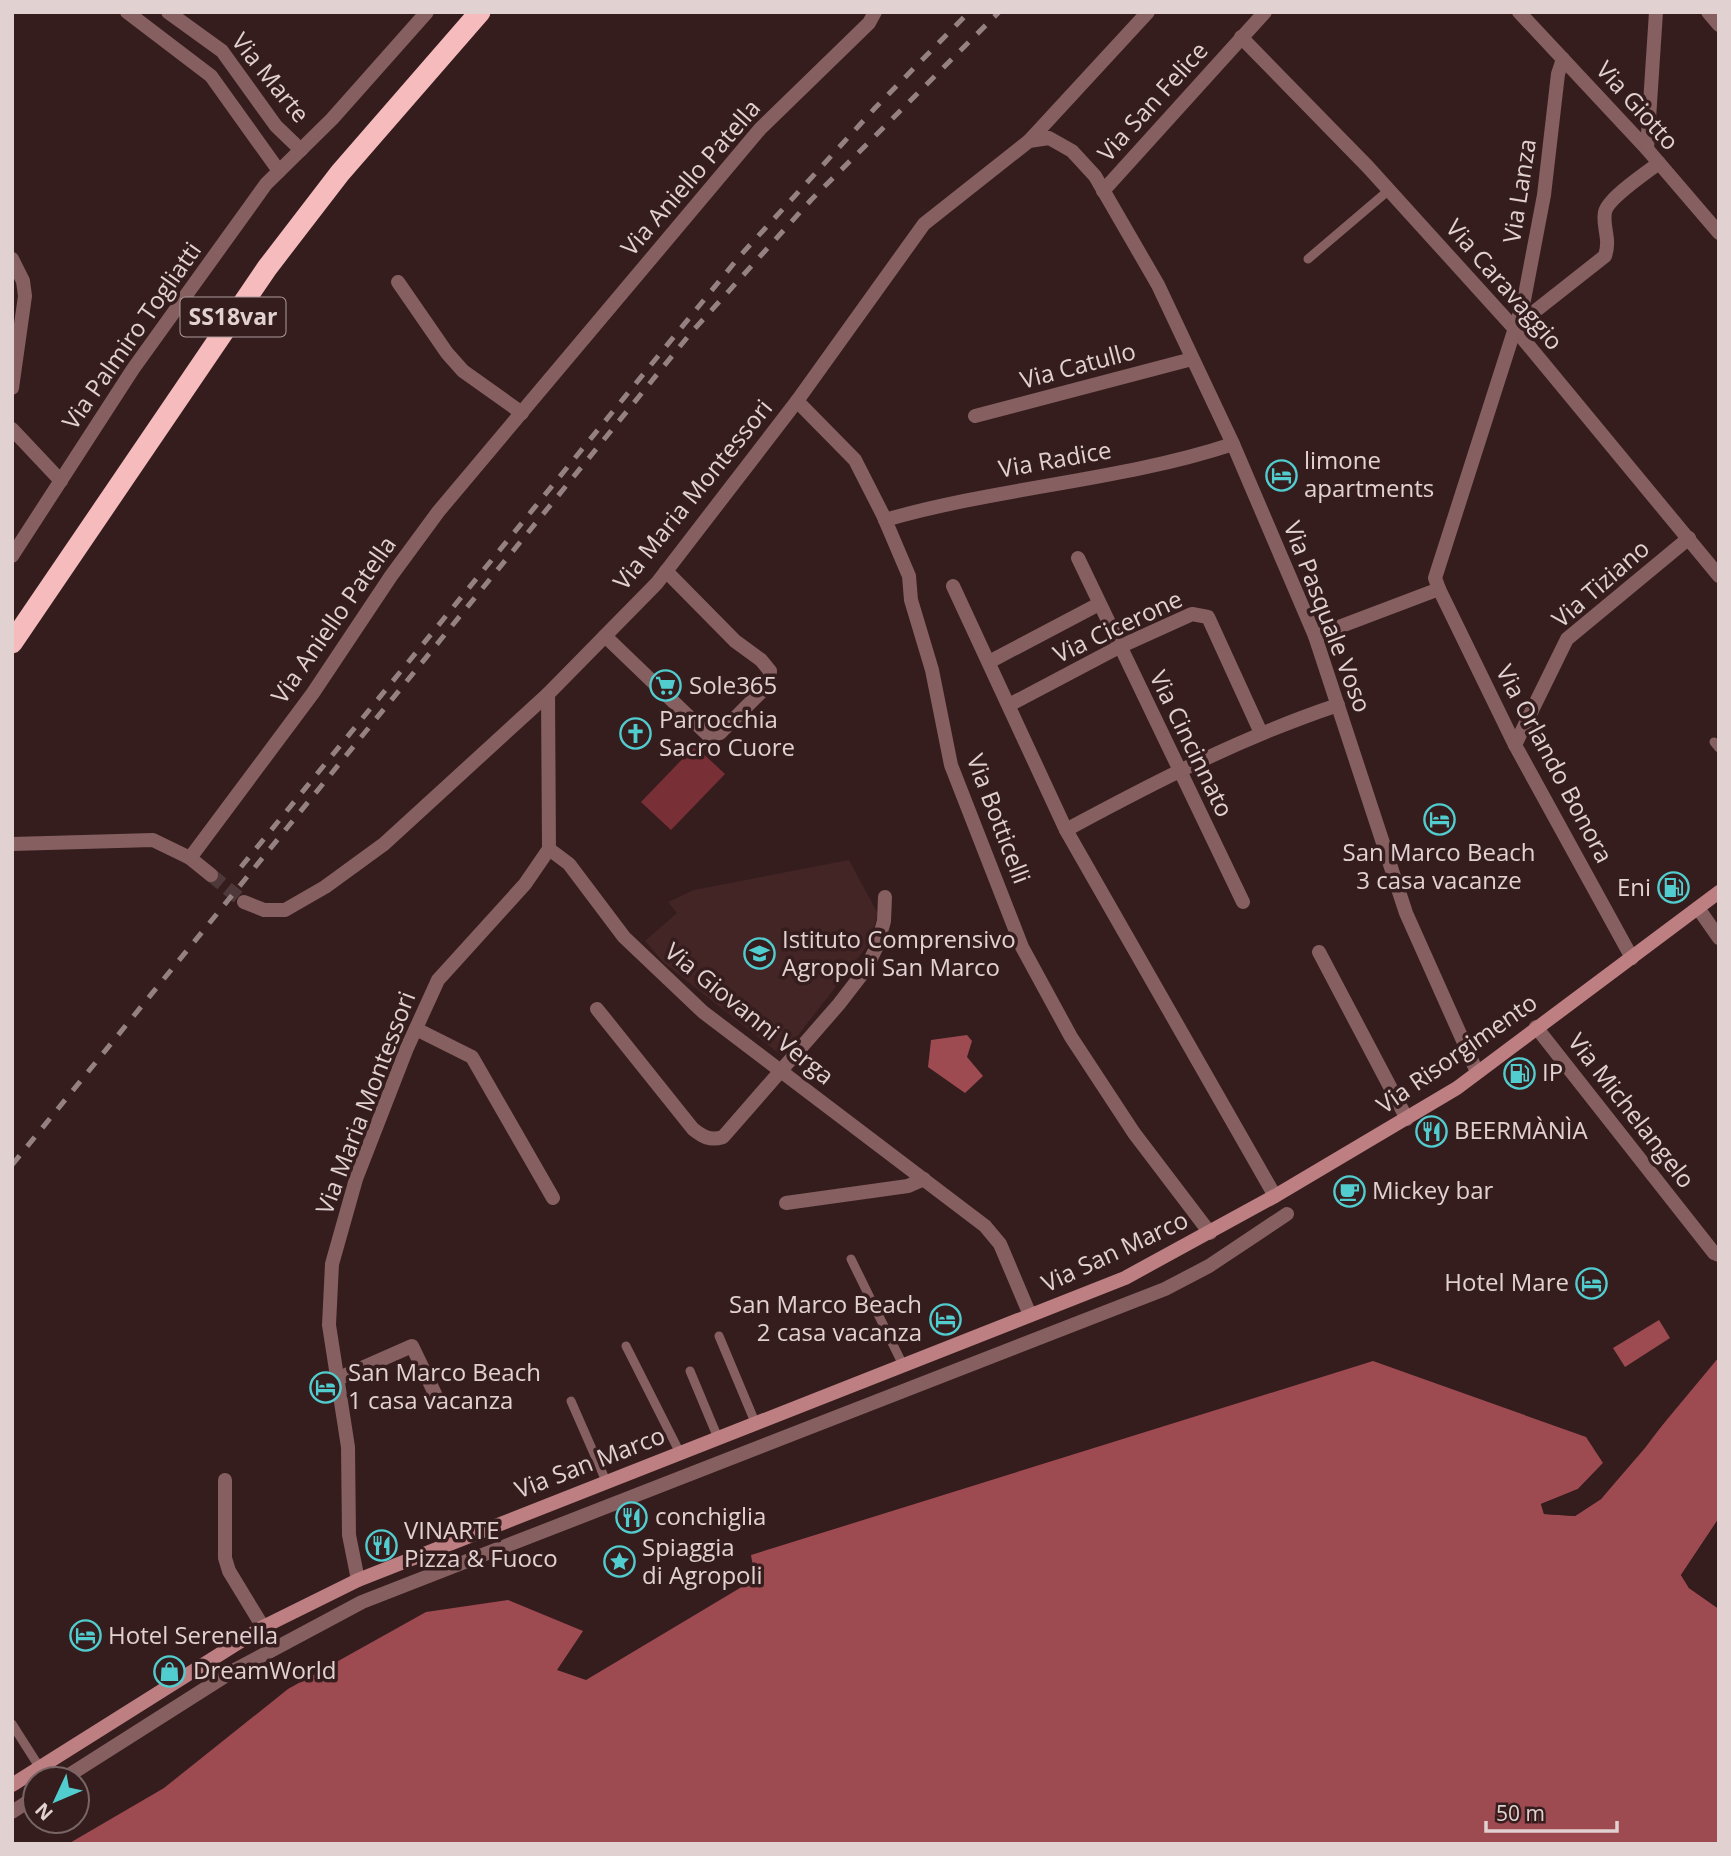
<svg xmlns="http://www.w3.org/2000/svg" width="1731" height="1856" font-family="'Open Sans',sans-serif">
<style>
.built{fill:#432526}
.green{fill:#792f36}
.water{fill:#9e4a51}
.pier{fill:#351d1e}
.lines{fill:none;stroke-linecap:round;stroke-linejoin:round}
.street-tunnel{stroke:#4f3839;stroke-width:14;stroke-dasharray:14 7;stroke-linecap:butt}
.lane{stroke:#865f60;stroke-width:9}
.street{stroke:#865f60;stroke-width:14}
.secondary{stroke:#bd7f82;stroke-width:14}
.highway{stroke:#f6bbbd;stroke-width:21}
.rail{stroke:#958181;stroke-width:5;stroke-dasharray:12 12;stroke-linecap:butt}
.labels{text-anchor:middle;stroke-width:7;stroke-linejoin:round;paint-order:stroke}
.shield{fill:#351d1e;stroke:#ae9b9b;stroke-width:2}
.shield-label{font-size:23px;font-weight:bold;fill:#e2d1d1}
.street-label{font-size:24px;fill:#e2d1d1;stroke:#351d1e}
.poi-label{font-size:24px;fill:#e2d1d1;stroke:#351d1e;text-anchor:start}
</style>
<rect width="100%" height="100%" fill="#351d1e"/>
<polygon class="built" points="849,860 878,914 868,945 782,1056 663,962 645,941 677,913 668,902 694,890"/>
<polygon class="green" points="695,746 725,774 671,830 641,802"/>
<g class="water">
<polygon points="967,1035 972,1041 967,1057 983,1076 965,1093 928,1067 931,1040"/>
<polygon points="1659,1320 1670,1338 1625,1367 1613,1348"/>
<polygon points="1719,1357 1719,1518 1681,1575 1689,1588 1719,1609 1719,1844 68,1844 164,1788 288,1689 426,1612 508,1600 583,1631 557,1670 586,1680 755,1579 751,1555 1373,1361 1586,1437 1603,1463 1578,1489 1541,1504 1544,1514 1575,1516 1601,1499"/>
</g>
<g class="pier">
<polygon points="1664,1418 1666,1420 1645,1448 1601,1499 1575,1516 1544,1514 1541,1504 1578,1489 1606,1460 1606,1465 1580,1492 1567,1500 1545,1506 1546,1511 1557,1514 1574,1513 1598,1496"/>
<polygon points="1719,1518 1719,1524 1685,1575 1692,1585 1719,1605 1719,1609 1689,1588 1681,1575"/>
</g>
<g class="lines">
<polyline class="street-tunnel" points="211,875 244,902"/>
<g class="lane">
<polyline points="1308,259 1389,190"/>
<polyline points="1714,742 1719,748"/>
<polyline points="851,1259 903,1365"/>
<polyline points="719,1336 755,1422"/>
<polyline points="626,1346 680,1453"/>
<polyline points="690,1371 718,1438"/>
<polyline points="571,1401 606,1481"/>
<polyline points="12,1724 40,1768"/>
</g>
<g class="street">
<polyline points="127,12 211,76 279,171"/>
<polyline points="168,12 222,51 276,126 301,150"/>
<polyline points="1519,12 1647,149 1719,233"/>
<polyline points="1708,12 1719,25"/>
<polyline points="1241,37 1368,167 1514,328 1719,576"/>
<polyline points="1029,141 1148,12"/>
<polyline points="1647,149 1656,12"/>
<polyline points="1103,191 1265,12"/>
<polyline points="12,259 23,281 25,296 12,388"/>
<polyline points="398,282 447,353 463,371 522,413"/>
<path d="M1515,327L1605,256C1611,238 1602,227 1605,212C1608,198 1646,173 1659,163"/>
<polyline points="797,401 855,460 883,515 909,576 911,600 932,670 951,765 1022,947 1071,1037 1134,1133 1210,1233"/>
<polyline points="975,416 1192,359"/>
<polyline points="12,429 61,481"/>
<path d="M885,520C999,487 1121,481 1233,444"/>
<polyline points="12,556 133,369 266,184 332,119 427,12"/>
<polyline points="1078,558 1243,902"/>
<polyline points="953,586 1066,830 1275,1196"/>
<polyline points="1439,589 1515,745 1632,958"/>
<polyline points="605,636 708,735 720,733 769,684 770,671 761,660 735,641 666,571"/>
<polyline points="1315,636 1439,589 1435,578 1524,300 1544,195 1558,74 1563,59"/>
<polyline points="989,662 1099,604"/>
<polyline points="548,694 549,849 569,864 624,937 703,1012 985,1226 1000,1244 1030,1315"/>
<polyline points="1009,705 1119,647 1192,614 1208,617 1261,733"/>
<polyline points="1515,745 1567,639 1689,538"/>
<path d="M1066,830C1155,782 1242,737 1338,705"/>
<polyline points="12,844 153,840 190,858 211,875"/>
<polyline points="190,858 313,693 391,576 438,512 760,129 869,23 875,12"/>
<polyline points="244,902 264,910 285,910 325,887 384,844 548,694 657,583 797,401 924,224 1029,141 1049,138 1072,151 1095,176 1158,285 1233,444 1315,636 1406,913 1477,1072"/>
<polyline points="1698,908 1719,938"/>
<polyline points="1319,952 1407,1119"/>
<path d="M597,1009L693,1129C703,1137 710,1141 723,1137L839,1004L866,969L877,946L884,921L885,897"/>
<polyline points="1536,1027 1714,1253 1719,1255"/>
<polyline points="416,1029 472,1057 553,1198"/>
<polyline points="786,1203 908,1186 924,1179"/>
<polyline points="337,1379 412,1346 438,1400"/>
<polyline points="225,1480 225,1558 229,1571 263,1627"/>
<polyline points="358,1580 349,1535 348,1447 329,1325 332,1264 356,1179 407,1048 438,980 525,884 549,849"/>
<polyline points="63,1779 233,1671 362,1602 1165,1289 1209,1266 1287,1214"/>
<polyline points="12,1812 35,1797"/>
</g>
<polyline class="secondary" points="12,1785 263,1627 358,1580 1125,1278 1275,1196 1457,1088 1719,892"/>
<polyline class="highway" points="12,643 267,268 340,173 480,12"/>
<g class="rail">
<polyline points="241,867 739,257 875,108 969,12"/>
<polyline points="12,1165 690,334 811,200 999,12"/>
</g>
</g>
<defs>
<symbol id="hotel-ring" viewBox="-11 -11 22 22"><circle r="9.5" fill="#351d1e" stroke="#52cdcf" stroke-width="1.5"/><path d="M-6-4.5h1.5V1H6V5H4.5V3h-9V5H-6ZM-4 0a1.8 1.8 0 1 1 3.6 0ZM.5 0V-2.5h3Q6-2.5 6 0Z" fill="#52cdcf"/></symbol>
<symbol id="supermarket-ring" viewBox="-11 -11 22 22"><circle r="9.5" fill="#351d1e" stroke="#52cdcf" stroke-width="1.5"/><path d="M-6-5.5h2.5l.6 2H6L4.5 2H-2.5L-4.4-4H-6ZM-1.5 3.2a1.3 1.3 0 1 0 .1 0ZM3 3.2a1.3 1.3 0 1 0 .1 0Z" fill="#52cdcf"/></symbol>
<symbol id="church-ring" viewBox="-11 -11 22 22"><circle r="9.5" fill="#351d1e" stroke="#52cdcf" stroke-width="1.5"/><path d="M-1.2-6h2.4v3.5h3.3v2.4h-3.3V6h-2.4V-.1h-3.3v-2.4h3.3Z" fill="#52cdcf"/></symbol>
<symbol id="fuel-ring" viewBox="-11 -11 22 22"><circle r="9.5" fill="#351d1e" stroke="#52cdcf" stroke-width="1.5"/><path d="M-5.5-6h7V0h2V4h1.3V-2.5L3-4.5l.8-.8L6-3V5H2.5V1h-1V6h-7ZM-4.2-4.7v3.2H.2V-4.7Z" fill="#52cdcf"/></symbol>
<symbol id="school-ring" viewBox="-11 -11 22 22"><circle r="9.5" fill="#351d1e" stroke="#52cdcf" stroke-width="1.5"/><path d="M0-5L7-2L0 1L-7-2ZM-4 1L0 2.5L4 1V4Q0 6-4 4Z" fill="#52cdcf"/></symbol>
<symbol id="restaurant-ring" viewBox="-11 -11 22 22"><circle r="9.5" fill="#351d1e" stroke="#52cdcf" stroke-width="1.5"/><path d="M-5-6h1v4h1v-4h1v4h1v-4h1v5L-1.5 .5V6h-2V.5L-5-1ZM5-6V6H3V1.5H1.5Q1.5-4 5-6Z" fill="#52cdcf"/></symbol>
<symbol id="cafe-ring" viewBox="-11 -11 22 22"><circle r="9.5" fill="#351d1e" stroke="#52cdcf" stroke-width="1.5"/><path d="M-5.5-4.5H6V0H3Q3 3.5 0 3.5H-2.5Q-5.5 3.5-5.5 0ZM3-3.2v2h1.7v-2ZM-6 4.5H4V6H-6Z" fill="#52cdcf"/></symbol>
<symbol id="sight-ring" viewBox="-11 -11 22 22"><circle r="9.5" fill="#351d1e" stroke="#52cdcf" stroke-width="1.5"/><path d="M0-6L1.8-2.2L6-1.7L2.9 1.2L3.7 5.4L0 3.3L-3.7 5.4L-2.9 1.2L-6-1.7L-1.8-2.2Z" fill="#52cdcf"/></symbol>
<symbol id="shop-ring" viewBox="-11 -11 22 22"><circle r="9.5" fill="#351d1e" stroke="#52cdcf" stroke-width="1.5"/><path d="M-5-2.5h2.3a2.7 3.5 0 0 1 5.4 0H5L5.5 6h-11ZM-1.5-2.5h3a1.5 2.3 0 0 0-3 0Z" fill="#52cdcf"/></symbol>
</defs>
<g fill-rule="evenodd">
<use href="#hotel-ring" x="1264" y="458" width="35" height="35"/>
<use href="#supermarket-ring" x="648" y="668" width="35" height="35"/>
<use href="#church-ring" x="618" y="716" width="35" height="35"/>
<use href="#hotel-ring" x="1422" y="802" width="35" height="35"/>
<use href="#fuel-ring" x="1656" y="870" width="35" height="35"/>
<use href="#school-ring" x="742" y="936" width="35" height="35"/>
<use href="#fuel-ring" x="1502" y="1056" width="35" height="35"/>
<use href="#restaurant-ring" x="1414" y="1114" width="35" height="35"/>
<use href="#cafe-ring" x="1332" y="1174" width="35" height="35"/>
<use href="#hotel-ring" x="1574" y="1266" width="35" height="35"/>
<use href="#hotel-ring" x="928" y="1302" width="35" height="35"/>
<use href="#hotel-ring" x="308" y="1370" width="35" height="35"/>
<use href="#restaurant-ring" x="614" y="1500" width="35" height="35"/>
<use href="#restaurant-ring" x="364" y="1528" width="35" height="35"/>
<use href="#sight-ring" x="602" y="1544" width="35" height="35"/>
<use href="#hotel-ring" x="68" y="1618" width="35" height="35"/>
<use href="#shop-ring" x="152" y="1654" width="35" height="35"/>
</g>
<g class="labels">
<rect class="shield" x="180.5" y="297.5" width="105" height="39" rx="5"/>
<g class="shield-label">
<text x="233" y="325">SS18var</text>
</g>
<g class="street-label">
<text transform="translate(270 78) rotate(51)" y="8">Via Marte</text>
<text transform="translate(1153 102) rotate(-48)" y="8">Via San Felice</text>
<text transform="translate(1637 106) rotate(48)" y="8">Via Giotto</text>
<text transform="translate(691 178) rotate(-49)" y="8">Via Aniello Patella</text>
<text transform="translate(1520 191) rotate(-81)" y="8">Via Lanza</text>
<text transform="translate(1504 285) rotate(49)" y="8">Via Caravaggio</text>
<text transform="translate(132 336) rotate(-55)" y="8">Via Palmiro Togliatti</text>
<text transform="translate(1078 366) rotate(-15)" y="8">Via Catullo</text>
<text transform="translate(1055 460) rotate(-10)" y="8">Via Radice</text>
<text transform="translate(693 495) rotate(-51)" y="8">Via Maria Montessori</text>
<text transform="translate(1601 584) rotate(-41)" y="8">Via Tiziano</text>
<text transform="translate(1327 617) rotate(69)" y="8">Via Pasquale Voso</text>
<text transform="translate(334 620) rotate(-55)" y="8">Via Aniello Patella</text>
<text transform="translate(1118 627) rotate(-25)" y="8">Via Cicerone</text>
<text transform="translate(1191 744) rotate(64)" y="8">Via Cincinnato</text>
<text transform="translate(1554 764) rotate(62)" y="8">Via Orlando Bonora</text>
<text transform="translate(998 819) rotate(69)" y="8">Via Botticelli</text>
<text transform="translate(749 1014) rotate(39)" y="8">Via Giovanni Verga</text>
<text transform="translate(1457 1054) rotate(-35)" y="8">Via Risorgimento</text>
<text transform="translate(366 1103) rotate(-69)" y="8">Via Maria Montessori</text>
<text transform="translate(1631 1111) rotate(52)" y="8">Via Michelangelo</text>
<text transform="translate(1115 1252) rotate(-25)" y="8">Via San Marco</text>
<text transform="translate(590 1463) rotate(-21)" y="8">Via San Marco</text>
</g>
<g class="poi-label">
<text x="1304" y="469">limone<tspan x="1304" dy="28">apartments</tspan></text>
<text x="689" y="694">Sole365</text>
<text x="659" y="728">Parrocchia<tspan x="659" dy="28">Sacro Cuore</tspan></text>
<text x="1439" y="861" text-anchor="middle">San Marco Beach<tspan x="1439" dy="28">3 casa vacanze</tspan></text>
<text x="1651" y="896" text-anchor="end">Eni</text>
<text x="782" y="948">Istituto Comprensivo<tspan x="782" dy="28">Agropoli San Marco</tspan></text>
<text x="1542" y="1081">IP</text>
<text x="1454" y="1139">BEERMÀNÌA</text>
<text x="1372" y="1199">Mickey bar</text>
<text x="1569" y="1291" text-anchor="end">Hotel Mare</text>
<text x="922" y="1313" text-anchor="end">San Marco Beach<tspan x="922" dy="28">2 casa vacanza</tspan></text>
<text x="348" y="1381">San Marco Beach<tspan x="348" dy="28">1 casa vacanza</tspan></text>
<text x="655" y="1525">conchiglia</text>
<text x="404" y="1539">VINARTE<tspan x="404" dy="28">Pizza &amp; Fuoco</tspan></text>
<text x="642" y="1556">Spiaggia<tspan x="642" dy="28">di Agropoli</tspan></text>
<text x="108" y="1644">Hotel Serenella</text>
<text x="193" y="1679">DreamWorld</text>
</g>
</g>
<rect width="1731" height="1856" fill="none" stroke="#e2d1d1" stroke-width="28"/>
<g transform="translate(56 1800) rotate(226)"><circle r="33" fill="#351d1e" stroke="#7a6566" stroke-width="2"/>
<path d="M0-5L12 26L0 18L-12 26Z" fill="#52cdcf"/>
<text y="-10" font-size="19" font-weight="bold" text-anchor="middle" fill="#e2d1d1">N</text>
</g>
<path d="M1486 1821v10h131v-10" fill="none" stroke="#e2d1d1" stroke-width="3.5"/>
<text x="1496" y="1821" font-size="21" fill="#e2d1d1" stroke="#351d1e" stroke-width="5" paint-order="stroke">50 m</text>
</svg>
